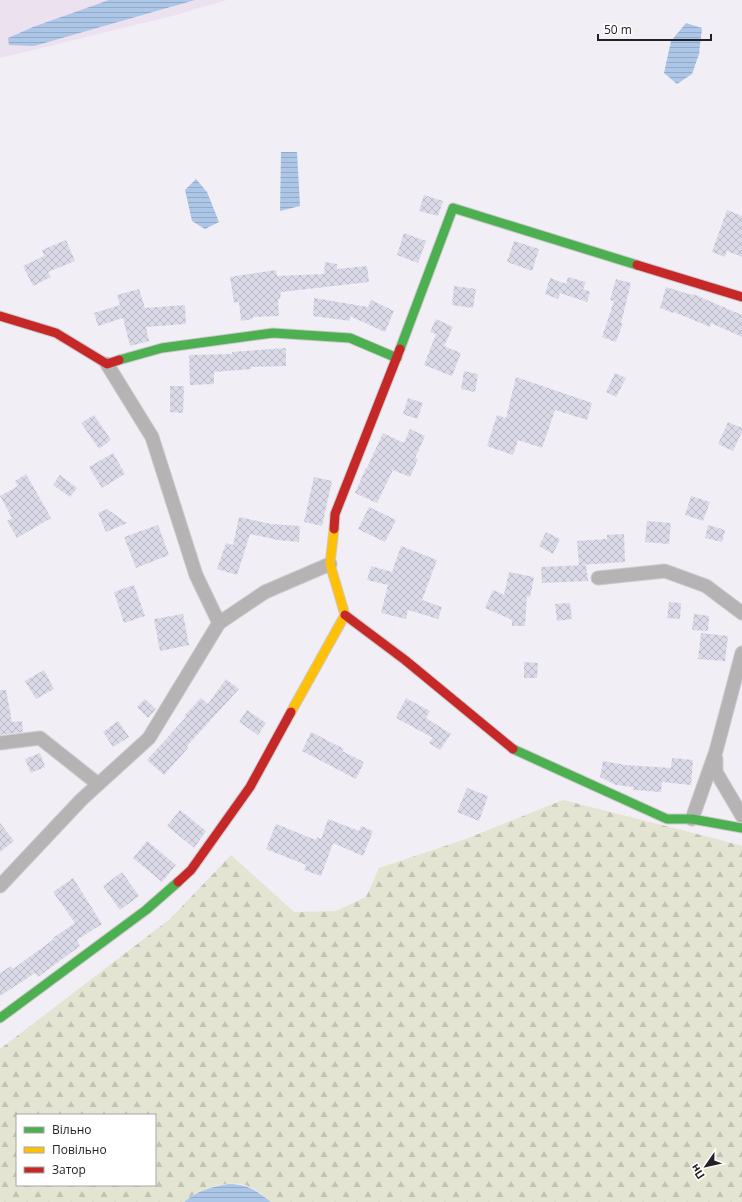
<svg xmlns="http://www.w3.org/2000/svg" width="742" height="1202" font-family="'Open Sans',sans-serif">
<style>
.industrial{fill:#ece1ee}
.forest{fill:url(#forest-firs);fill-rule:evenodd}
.water{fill:url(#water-rules)}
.building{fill:url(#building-cross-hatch)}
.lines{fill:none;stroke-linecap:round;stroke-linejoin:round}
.street-casing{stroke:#cdcacf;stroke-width:15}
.fast-casing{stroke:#cdcacf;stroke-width:11}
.slow-casing{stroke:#cdcacf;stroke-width:11}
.jam-casing{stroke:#cdcacf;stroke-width:11}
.street{stroke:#b6b3b4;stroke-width:13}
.fast{stroke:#4caf50;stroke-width:9}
.slow{stroke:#ffc107;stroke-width:9}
.jam{stroke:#c62828;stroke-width:9}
</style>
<defs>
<pattern id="forest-firs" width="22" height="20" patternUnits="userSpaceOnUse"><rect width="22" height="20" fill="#e3e4d1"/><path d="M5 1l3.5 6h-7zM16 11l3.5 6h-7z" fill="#c3c3b3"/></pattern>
<pattern id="water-rules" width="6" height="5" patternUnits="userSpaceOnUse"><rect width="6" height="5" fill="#acc6e8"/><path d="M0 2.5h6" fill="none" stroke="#94aac7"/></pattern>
<pattern id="building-cross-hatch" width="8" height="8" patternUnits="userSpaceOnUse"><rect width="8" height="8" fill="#dad9e7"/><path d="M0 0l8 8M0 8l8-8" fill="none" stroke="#bbbac6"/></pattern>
</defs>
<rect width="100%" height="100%" fill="#f2eef5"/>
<polygon class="industrial" points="0,0 227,0 176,15 0,58"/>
<path class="forest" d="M563,800L713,838L742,846V1202H271C263,1195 255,1188 245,1185C226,1180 198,1189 184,1202H0V1049L170,919L231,855L294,912L336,911L366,897L379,868L466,839ZM17,1115H155V1185H17Z"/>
<g class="water">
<polygon points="109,0 195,0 34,46 9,45 8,38 33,27"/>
<polygon points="686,23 702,28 699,54 692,74 677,84 664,73 671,41"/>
<polygon points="281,152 297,152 300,206 280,211"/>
<polygon points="196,179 207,192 219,222 205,229 192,221 185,190"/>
<path d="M228,1184C247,1184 256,1190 271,1202H184C196,1191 212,1187 228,1184Z"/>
</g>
<g class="building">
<polygon points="424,195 443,201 438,216 419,211"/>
<polygon points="727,210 742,216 742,257 727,251 725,257 712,252"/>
<polygon points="404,233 426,241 418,263 397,255"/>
<polygon points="66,240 75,261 48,272 51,277 33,286 23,266 44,256 42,250"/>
<polygon points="514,241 539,249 532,271 507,262"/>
<polygon points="325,262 337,264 337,269 367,266 369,282 281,292 280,299 278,299 279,316 253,317 253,319 241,321 239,302 234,303 230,277 276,270 277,276 324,274"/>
<polygon points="568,277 586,282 583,289 590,292 587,302 560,293 558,299 545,294 550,278 566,284"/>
<polygon points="616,279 631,283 621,323 623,323 616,342 602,337 614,301 610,300"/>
<polygon points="454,286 476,289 473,308 452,305"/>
<polygon points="666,287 692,295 693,294 742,315 742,337 711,323 710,327 674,312 673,313 660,308"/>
<polygon points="139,289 145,308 185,305 186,324 146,327 149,341 130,346 123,318 98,326 94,313 120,305 117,295"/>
<polygon points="314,298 368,307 371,300 394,311 385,332 350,316 350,321 313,316"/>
<polygon points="436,319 453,327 444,346 461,353 452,376 424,365 436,334 430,332"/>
<polygon points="286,348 286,366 251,367 251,369 214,372 214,384 190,385 189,355 232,354 232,352"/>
<polygon points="464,371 478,374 475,392 461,389"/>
<polygon points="615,373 626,378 616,397 606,392"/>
<polygon points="516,377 592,403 587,420 555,410 542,448 518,440 513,455 487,446 497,415 506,418"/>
<polygon points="170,386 184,386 183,413 170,412"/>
<polygon points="408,398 423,403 417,419 403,414"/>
<polygon points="94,415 111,440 99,449 81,423"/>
<polygon points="728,422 742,428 742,432 733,451 718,444"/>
<polygon points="410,429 425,436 415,458 418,459 410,477 393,470 377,503 355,493 366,468 367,468 383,433 404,443"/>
<polygon points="113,453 125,474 102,488 89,467"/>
<polygon points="26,474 51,518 17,538 7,521 12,518 0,496 18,486 15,481"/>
<polygon points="60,475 77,488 70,497 53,485"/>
<polygon points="314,477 332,481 322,526 304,522"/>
<polygon points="691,496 710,502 703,521 685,515"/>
<polygon points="369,507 396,520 385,542 358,529"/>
<polygon points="107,509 127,523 106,532 98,513"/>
<polygon points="239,517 271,524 300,526 299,542 278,540 250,534 237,575 217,569 226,543 233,545"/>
<polygon points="647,521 671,523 669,544 645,542"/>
<polygon points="158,525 169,555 136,568 124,537"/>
<polygon points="708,525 725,530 722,542 705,538"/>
<polygon points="546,532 560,539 553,554 539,546"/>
<polygon points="624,534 625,562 579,565 577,541 607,539 607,535"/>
<polygon points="401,546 437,560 422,600 442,607 438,619 408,610 406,619 381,613 388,585 367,580 371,566 392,572"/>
<polygon points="586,565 588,581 542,583 541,567"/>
<polygon points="509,572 534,577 530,597 527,596 525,626 512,626 512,620 485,608 493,590 504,595"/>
<polygon points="134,585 145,616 124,623 114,592"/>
<polygon points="669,602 681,603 680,619 667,618"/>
<polygon points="570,603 572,619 557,621 555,604"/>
<polygon points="183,614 189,645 160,651 154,619"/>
<polygon points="694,614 709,616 708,631 692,630"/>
<polygon points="701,633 728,636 725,661 698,659"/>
<polygon points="524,662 538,663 537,678 524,678"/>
<polygon points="44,670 54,689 36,699 25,681"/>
<polygon points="226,679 239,689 187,746 188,748 164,775 147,760 186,717 184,716 201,698 208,704"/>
<polygon points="0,690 6,690 12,722 22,721 23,732 0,735"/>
<polygon points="406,698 430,711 426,718 451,734 440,750 429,743 433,738 396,718"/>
<polygon points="145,699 156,709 148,718 137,707"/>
<polygon points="247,710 266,723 258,735 239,722"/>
<polygon points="118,721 129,737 113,747 103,732"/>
<polygon points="311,732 344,749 342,751 364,762 356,779 302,751"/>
<polygon points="40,753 45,767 31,773 25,759"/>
<polygon points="672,758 693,760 691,785 662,782 661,792 633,790 633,787 616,785 600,777 603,761 625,765 671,768"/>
<polygon points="467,788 488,796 479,821 457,812"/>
<polygon points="180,810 206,831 194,848 167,826"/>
<polygon points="328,819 359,831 361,826 373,831 363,856 333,843 321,876 304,870 306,865 266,849 276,824 316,840 317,837 321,839"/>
<polygon points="0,823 14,841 0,852"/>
<polygon points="147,841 176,865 162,882 133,858"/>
<polygon points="122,872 139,896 120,910 103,886"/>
<polygon points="73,878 102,924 77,940 80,946 38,977 35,973 0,996 0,973 11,966 13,969 54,939 53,938 75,923 53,892"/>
</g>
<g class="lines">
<defs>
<g id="street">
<polyline points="107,364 152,437 196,575 219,623"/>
<polyline points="598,578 665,571 706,586 742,613"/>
<polyline points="0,743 40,738 98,784"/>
<polyline points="716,759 716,772 742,816"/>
<polyline points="692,819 716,751 742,653"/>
<polyline points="0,886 81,800 149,738 219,623 265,592 330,564"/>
</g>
<g id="fast">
<polyline points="400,349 453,208 637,265"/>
<polyline points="119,360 162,348 273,333 350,338 397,358"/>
<polyline points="513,749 667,819 692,819 742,828"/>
<polyline points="0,1018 146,910 178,882"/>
</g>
<polyline id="slow" points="291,712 345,615 330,564 334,529"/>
<g id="jam">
<polyline points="637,265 742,297"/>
<polyline points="0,316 56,333 107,364 119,360"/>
<polyline points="334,529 335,514 400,349"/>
<polyline points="345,615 405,660 513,749"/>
<polyline points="178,882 191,870 250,787 291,712"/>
</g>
</defs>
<use href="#street" class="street-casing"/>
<use href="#fast" class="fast-casing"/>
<use href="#slow" class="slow-casing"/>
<use href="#jam" class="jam-casing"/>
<use href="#street" class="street"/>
<use href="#fast" class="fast"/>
<use href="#slow" class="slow"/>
<use href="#jam" class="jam"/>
</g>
<rect x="16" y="1114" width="140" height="72" fill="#ffffff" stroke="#a7a6a8"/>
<rect x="24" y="1127" width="20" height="6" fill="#4caf50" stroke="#a7a6a8"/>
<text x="52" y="1134" font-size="12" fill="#242126">Вільно</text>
<rect x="24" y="1147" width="20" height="6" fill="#ffc107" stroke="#a7a6a8"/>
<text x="52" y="1154" font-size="12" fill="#242126">Повільно</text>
<rect x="24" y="1167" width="20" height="6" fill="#c62828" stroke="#a7a6a8"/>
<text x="52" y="1174" font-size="12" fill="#242126">Затор</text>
<g transform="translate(706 1166) rotate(236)" stroke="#ffffff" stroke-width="3" paint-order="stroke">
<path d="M0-3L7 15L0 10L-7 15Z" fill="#242126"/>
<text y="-6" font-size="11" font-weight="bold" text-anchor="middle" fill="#242126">Пн</text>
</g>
<path d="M598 34v6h113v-6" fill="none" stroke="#242126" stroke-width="2"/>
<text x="604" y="34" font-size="12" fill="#242126" stroke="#ffffff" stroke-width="3" paint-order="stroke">50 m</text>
</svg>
